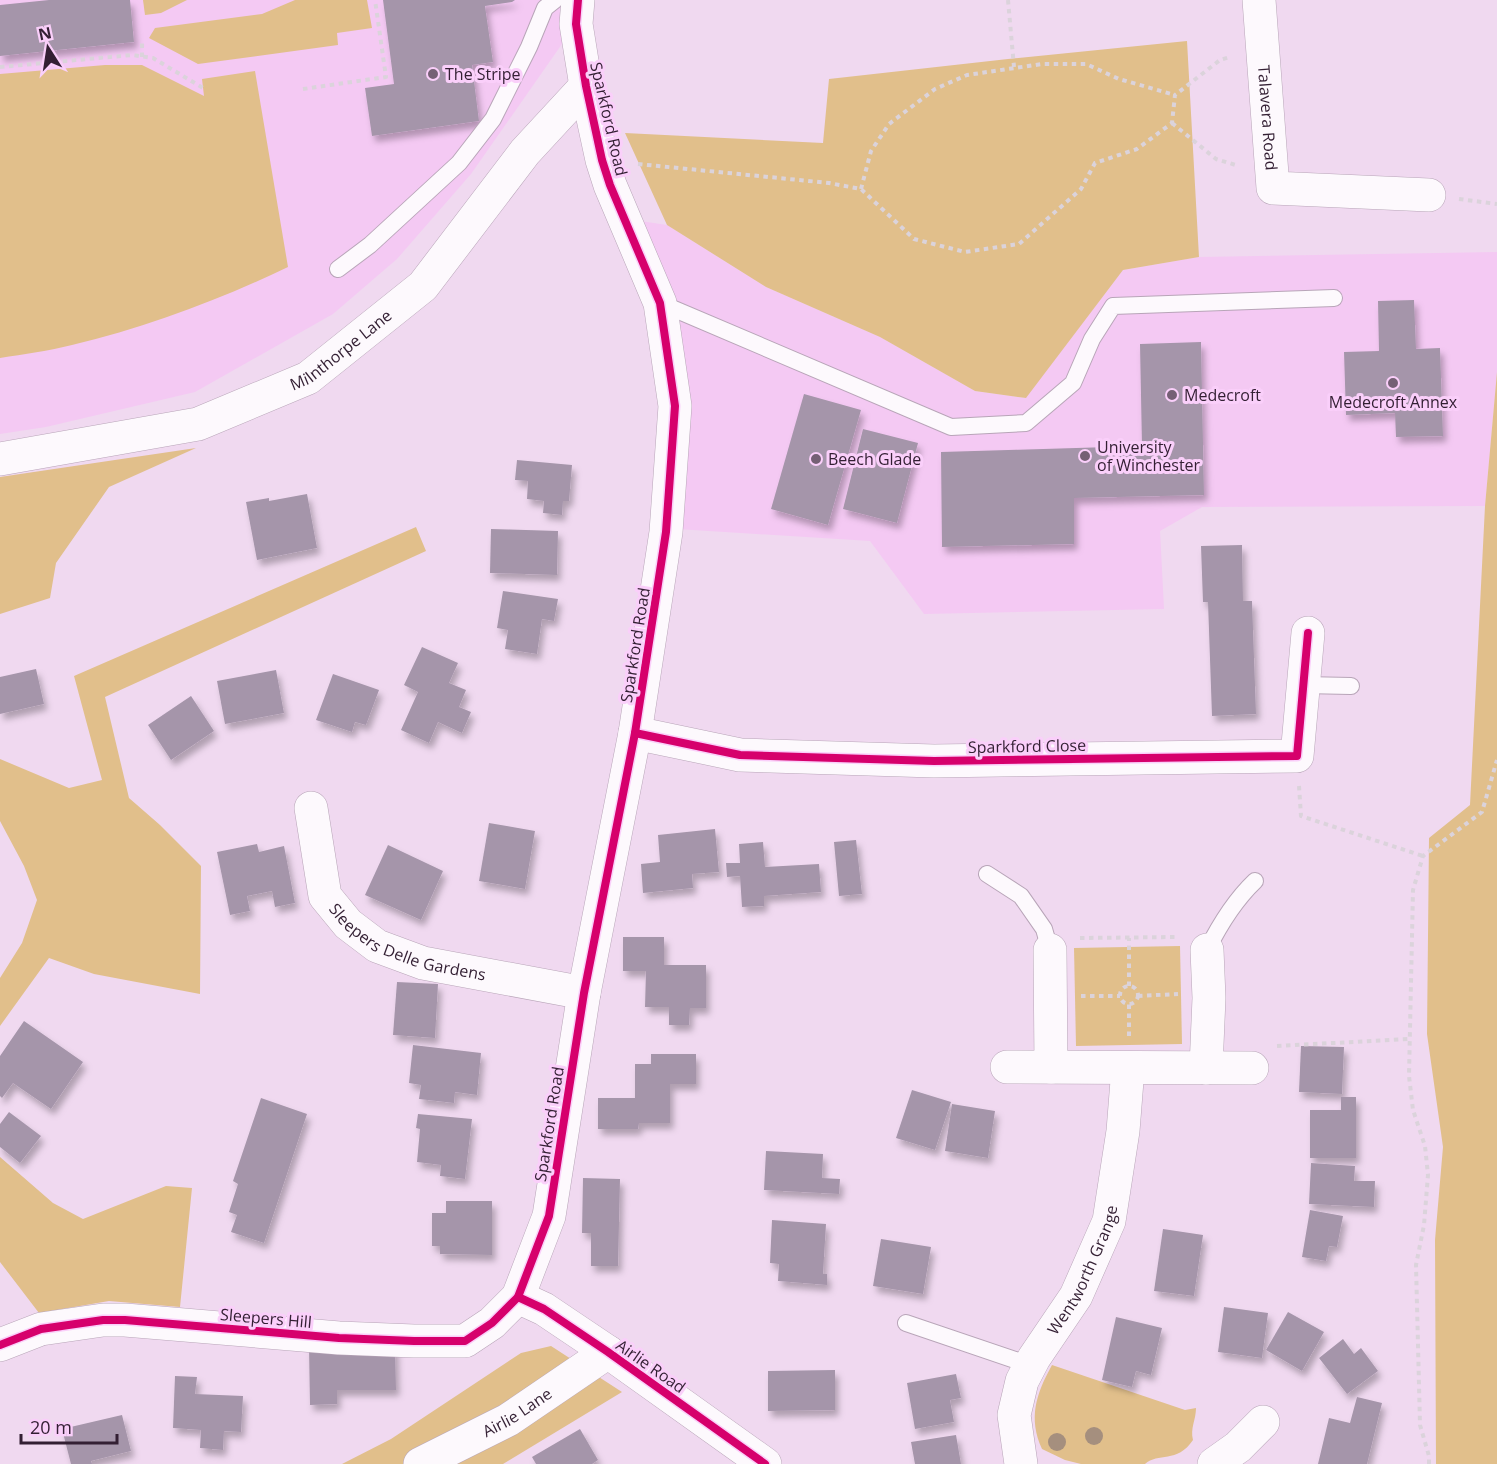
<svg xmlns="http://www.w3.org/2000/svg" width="1497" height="1464" font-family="'Open Sans',sans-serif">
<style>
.built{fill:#f4c9f3}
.green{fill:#e1bf8b}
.building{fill:#a595aa;filter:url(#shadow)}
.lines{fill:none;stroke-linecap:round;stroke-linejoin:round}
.lane-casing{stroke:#b8a5b8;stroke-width:18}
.street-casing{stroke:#b8a5b8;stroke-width:34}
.path{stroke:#dbd3db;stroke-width:4;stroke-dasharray:4.5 4.5;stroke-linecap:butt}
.lane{stroke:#fdf9fd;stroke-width:16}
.street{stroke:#fdf9fd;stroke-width:33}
.cycleway-casing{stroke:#facffa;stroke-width:11}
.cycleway{stroke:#d6006c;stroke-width:8}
.tree{fill:#a58f7e}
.poi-dot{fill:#756075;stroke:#facffa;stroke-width:2}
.labels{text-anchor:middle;stroke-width:6;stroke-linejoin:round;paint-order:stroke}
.poi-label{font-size:16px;fill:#331f33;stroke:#facffa;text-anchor:start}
.street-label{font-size:16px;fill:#331f33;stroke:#facffa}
</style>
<defs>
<filter id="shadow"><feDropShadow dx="3.5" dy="6" stdDeviation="3" flood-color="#0004"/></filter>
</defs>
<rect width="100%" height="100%" fill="#f0d9f0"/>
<g class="built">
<polygon points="0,0 578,0 576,24 471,174 397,259 333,314 195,392 46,427 0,434"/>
<polygon points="634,220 667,225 766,287 880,337 975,391 1025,398 1123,270 1199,257 1497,252 1497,372 1485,506 1202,507 1160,531 1164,609 924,614 870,541 677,529"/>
</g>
<g class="green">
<polygon points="143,0 187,0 161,13 145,15"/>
<polygon points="295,0 367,0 372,28 337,33 338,45 198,64 149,38 155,28 262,14"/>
<polygon points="1187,41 1199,257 1123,270 1026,398 975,391 880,337 766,287 667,225 625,133 823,143 829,79 1008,59"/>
<path d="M105,65H142L204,96L202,79L255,71L288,267C219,300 147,327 72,345C49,351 24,354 0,358V74Z"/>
<polygon points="1497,372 1497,1464 1436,1464 1435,1240 1443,1147 1427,1034 1429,838 1470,805 1485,506"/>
<polygon points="196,448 109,487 56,563 50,598 0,614 0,477"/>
<polygon points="416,527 426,551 105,697 129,798 160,825 201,866 200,994 94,974 49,958 0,1026 0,978 22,943 37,900 24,866 0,821 0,759 69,788 102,780 74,676"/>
<polygon points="1180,946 1182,1044 1076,1046 1074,948"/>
<polygon points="0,1157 53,1203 83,1219 166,1186 192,1188 180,1307 109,1301 39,1313 0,1262"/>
<polygon points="551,1346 622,1392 503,1464 342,1464 391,1439 521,1353"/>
<path d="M1052,1365L1185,1410L1196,1408C1196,1420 1190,1428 1193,1440C1177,1464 1158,1452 1145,1464H1081L1065,1460L1042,1449C1028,1418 1036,1394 1052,1365Z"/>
</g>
<g class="building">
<polygon points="49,0 130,0 134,42 0,56 0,5"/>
<polygon points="383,0 515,0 512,2 485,6 493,62 472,65 479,121 372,136 365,88 394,84"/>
<polygon points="1414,300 1416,349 1440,348 1443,436 1396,437 1395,413 1346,415 1344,352 1379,351 1378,301"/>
<polygon points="1201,342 1204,495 1074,498 1074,544 942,547 941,452 1142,446 1140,344"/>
<polygon points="804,394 861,410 828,525 771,509"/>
<polygon points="863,429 918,443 897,523 843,509"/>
<polygon points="517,460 572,465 569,501 563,501 562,515 543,513 544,501 527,499 528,481 515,480"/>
<polygon points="307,494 317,548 257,560 246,502 269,498 269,501"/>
<polygon points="491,529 558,531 557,575 490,573"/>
<polygon points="1242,545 1243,601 1252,601 1256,714 1212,716 1208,602 1203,602 1201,546"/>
<polygon points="503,591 558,599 554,621 542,619 537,654 505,649 508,630 497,628"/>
<polygon points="422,647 458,663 449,683 466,690 459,707 471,712 462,733 438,722 429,743 401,730 418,692 404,685"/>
<polygon points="36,669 44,704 0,714 0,677"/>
<polygon points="276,670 284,713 225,724 217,681"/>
<polygon points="333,674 379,690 366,725 355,722 352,732 316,720"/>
<polygon points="191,696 214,731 171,760 148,725"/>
<polygon points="489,823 535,831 525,889 479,881"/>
<polygon points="715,829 719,872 692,874 693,888 643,893 641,864 660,862 658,835"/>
<polygon points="856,840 862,894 839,896 834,842"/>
<polygon points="763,842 765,867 819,864 821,892 764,896 764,906 742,907 740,876 727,877 726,863 740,863 739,844"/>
<polygon points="257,844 259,852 284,846 295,903 275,907 272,891 247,896 250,911 230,915 217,852"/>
<polygon points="388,845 443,871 421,920 365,895"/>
<polygon points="623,937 664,937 664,965 706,965 706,1008 690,1008 689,1025 669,1025 669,1007 645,1007 646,971 623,971"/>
<polygon points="397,982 438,984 435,1038 393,1035"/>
<polygon points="24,1021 83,1062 51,1109 13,1083 2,1098 0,1096 0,1056"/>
<polygon points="413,1045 481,1053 477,1095 455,1092 454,1103 419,1099 421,1085 409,1083"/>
<polygon points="1301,1046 1344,1047 1342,1094 1299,1092"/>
<polygon points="651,1054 696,1054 696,1084 670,1084 670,1123 639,1123 638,1129 598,1129 598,1098 635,1098 635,1064 651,1064"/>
<polygon points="912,1090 951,1102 935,1150 896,1138"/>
<polygon points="1341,1097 1356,1097 1356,1158 1310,1158 1310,1110 1341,1110"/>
<polygon points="261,1098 307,1114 264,1243 231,1232 237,1215 229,1212 238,1184 233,1181"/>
<polygon points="952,1104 995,1111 988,1158 945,1151"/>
<polygon points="9,1112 41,1136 20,1163 0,1147 0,1124"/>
<polygon points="418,1114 472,1119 465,1179 440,1176 441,1165 417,1162 420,1129 416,1128"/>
<polygon points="766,1151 823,1154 822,1178 840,1179 839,1194 764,1190"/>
<polygon points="1311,1163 1355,1166 1354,1181 1375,1181 1374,1207 1309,1204"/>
<polygon points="583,1178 620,1179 618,1266 591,1266 591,1233 582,1233"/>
<polygon points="446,1201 492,1201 492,1255 440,1254 440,1246 432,1246 432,1213 446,1213"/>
<polygon points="1310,1210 1343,1216 1337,1247 1329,1246 1326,1261 1302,1257"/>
<polygon points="772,1220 826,1224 823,1274 827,1274 827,1285 778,1281 779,1264 770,1263"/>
<polygon points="1163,1229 1203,1235 1194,1296 1154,1291"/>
<polygon points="881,1239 931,1247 923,1294 873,1286"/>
<polygon points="1224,1307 1268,1313 1262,1358 1218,1352"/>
<polygon points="1288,1312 1324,1332 1302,1371 1266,1350"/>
<polygon points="1116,1317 1162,1328 1151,1375 1136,1371 1132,1387 1102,1380"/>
<polygon points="1343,1339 1354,1354 1361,1348 1378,1371 1347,1394 1319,1358"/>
<polygon points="395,1346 396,1390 337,1390 337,1404 310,1405 309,1347"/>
<polygon points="835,1370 835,1410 768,1411 768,1371"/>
<polygon points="956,1374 961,1398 950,1400 954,1422 915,1429 907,1383"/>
<polygon points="175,1376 197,1377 195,1394 243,1396 241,1432 224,1431 223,1450 200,1448 201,1430 173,1428"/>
<polygon points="1357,1397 1382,1403 1367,1464 1318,1464 1329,1418 1350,1423"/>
<polygon points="122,1415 131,1451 91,1461 92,1464 71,1464 62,1429"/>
<polygon points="580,1429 598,1460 592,1464 536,1464 532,1457"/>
<polygon points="956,1435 961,1464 915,1464 911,1442"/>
</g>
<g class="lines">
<defs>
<g id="lane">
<polyline points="338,269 370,245 459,163 493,119 529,47 545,8 555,0"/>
<polyline points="660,303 951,427 1026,423 1073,383 1092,339 1113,306 1334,298"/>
<polyline points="1303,685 1351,686"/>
<polyline points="987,874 1021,896 1044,929 1050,950"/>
<path d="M1207,950C1220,924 1234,901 1255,881"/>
<polyline points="906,1323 1030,1365"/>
</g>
<g id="street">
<path id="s1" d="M1259,0L1273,188L1429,195"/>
<path id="s2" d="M0,459L198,424L308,378L423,286L525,152L586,86"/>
<polyline points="635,733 740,755 934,761 1297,756 1308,633"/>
<path id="s3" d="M311,808L325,896L348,924L377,946L423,963L584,993"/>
<polyline points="1050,950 1051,1067"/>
<polyline points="1007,1067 1252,1068"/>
<polyline points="1206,1068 1209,998 1207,950"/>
<polyline points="518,1297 544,1309 608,1352 765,1464"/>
<polyline points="0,1345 41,1329 103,1320 125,1320 339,1338 414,1341 465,1341 492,1323 518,1297 549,1216 584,993 635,733 666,532 675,406 660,303 610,185 602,160 586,86 576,24 578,0"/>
<path id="s4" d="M420,1464L508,1420L608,1352"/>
<path id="s5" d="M1021,1464L1014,1415L1022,1381L1034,1358L1076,1296L1109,1221L1123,1131L1128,1068"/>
<polyline points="1214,1464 1238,1447 1263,1422"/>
</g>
</defs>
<use href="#lane" class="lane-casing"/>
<use href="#street" class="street-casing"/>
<g class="path">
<polyline points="1008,0 1014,67"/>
<polyline points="142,57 142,39"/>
<polyline points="0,67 132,55 153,58 203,88"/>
<polyline points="303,89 386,77 375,0"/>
<polyline points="1172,123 1216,159 1239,166"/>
<polyline points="638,164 829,183 861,189 914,239 965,252 1019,244 1081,189 1095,163 1137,149 1172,123 1175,95 1220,60 1230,57"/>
<polyline points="861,189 871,151 889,124 935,89 967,75 1042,64 1086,64 1119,79 1175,95"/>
<polyline points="1459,199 1497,204"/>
<polyline points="1299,786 1301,816 1423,856"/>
<polyline points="1080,938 1177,937"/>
<circle cx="1129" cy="995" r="9"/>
<polyline points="1129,986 1129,938"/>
<polyline points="1081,996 1120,996"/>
<polyline points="1138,996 1178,994"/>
<polyline points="1129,1036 1129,1004"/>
<polyline points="1277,1046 1408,1039"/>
<polyline points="1429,1464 1429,1456 1420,1425 1416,1265 1424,1225 1428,1175 1425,1146 1413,1110 1409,1076 1413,890 1423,856 1482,812 1497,760"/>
</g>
<use href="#lane" class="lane"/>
<use href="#street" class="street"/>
<defs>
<g id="cycleway">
<polyline points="635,733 740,755 934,761 1297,756 1308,633"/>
<polyline points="518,1297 544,1309 608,1352 765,1464"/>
<polyline points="0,1345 41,1329 103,1320 125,1320 339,1338 414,1341 465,1341 492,1323 518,1297 549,1216 584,993 635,733 666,532 675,406 660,303 610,185 602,160 586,86 576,24 578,0"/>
</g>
</defs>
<use href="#cycleway" class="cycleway-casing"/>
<use href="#cycleway" class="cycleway"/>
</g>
<g class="tree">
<circle cx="1094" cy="1436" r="9"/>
<circle cx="1057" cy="1442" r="9"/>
</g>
<g class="poi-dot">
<circle cx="433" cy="74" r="6"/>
<circle cx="1393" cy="383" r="6"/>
<circle cx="1172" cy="395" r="6"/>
<circle cx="1085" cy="456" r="6"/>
<circle cx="816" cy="459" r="6"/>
</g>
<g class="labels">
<g class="poi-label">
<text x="445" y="80">The Stripe</text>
<text x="1184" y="401">Medecroft</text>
<text x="1393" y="408" text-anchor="middle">Medecroft Annex</text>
<text x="1097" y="453">University<tspan x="1097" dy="18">of Winchester</tspan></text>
<text x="828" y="465">Beech Glade</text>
</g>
<g class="street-label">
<text dy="6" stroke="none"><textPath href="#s1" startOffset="118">Talavera Road</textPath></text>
<text transform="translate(609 119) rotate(77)" y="6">Sparkford Road</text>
<text dy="6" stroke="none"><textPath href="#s2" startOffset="363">Milnthorpe Lane</textPath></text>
<text transform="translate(635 645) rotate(-81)" y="6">Sparkford Road</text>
<text transform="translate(1027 746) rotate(-1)" y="6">Sparkford Close</text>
<text dy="6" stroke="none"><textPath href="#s3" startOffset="188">Sleepers Delle Gardens</textPath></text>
<text transform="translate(549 1124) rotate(-81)" y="6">Sparkford Road</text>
<text dy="6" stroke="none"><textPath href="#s5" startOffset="212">Wentworth Grange</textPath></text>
<text transform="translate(266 1318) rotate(5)" y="6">Sleepers Hill</text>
<text transform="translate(651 1366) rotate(35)" y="6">Airlie Road</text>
<text dy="6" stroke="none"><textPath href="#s4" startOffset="110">Airlie Lane</textPath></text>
</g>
</g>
<g transform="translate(48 48) rotate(348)" stroke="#facffa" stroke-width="4.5" paint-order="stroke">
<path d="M0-4.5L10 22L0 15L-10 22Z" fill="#331f33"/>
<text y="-9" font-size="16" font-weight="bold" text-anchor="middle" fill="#331f33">N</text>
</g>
<path d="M21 1434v9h96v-9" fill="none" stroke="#331f33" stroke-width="3"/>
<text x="30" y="1434" font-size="18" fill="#331f33" stroke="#facffa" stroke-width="4.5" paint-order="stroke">20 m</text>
</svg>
